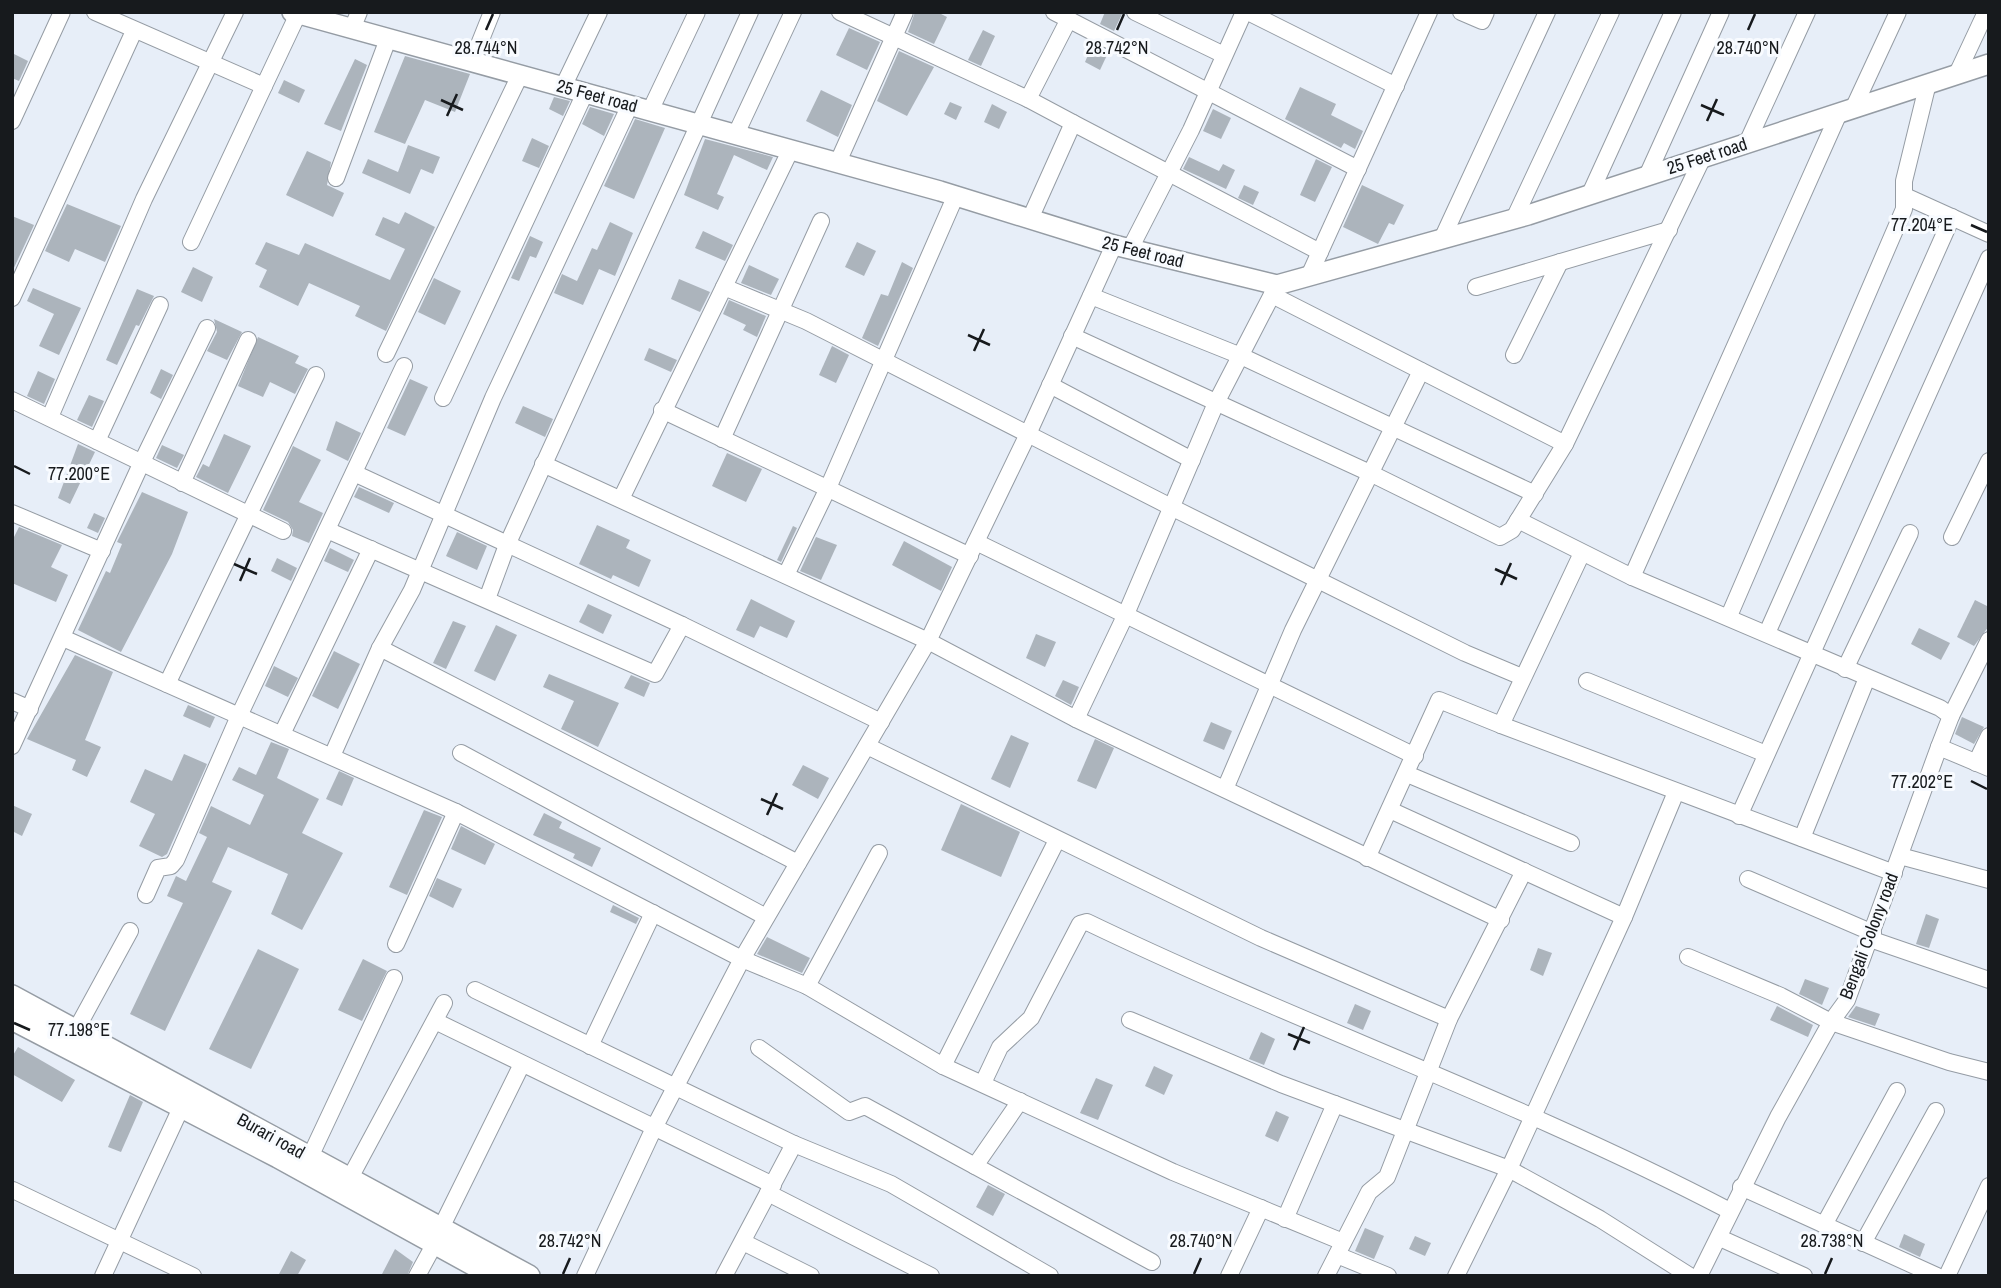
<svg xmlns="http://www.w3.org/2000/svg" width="2001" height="1288" font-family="'Archivo Narrow',sans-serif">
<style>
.building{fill:#acb4bc}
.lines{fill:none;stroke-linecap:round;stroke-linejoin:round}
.minor-casing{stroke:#959ca4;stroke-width:18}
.tertiary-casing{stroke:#959ca4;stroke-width:22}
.secondary-casing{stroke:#959ca4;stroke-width:24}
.minor{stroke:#fff;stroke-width:16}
.tertiary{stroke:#fff;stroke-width:19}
.secondary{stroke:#fff;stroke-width:21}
.ticks{fill:none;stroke:#171a1d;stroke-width:2.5}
.labels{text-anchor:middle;stroke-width:6;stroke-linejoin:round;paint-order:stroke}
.street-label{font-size:18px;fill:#171a1d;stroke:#f8fbff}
.ticks-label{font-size:18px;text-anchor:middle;fill:#171a1d;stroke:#f8fbff;stroke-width:6;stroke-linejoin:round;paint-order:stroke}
</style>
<rect width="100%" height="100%" fill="#e7eef8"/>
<g class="building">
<polygon points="915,12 937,12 947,17 934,44 908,32"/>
<polygon points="1105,12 1123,12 1114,31 1100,24"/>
<polygon points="849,28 880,42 867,70 836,55"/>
<polygon points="983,30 995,36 981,66 968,60"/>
<polygon points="1093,44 1108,53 1100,70 1085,62"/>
<polygon points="899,51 934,67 907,116 877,101"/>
<polygon points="12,53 28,61 19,81 12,78"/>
<polygon points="405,56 470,74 455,112 425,100 405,144 374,132"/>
<polygon points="355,59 367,65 341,131 324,124"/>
<polygon points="284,80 305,90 299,103 278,93"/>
<polygon points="1300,87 1336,104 1331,115 1363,131 1355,149 1344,143 1341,148 1285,119"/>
<polygon points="821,90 852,105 838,137 806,121"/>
<polygon points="554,97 570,101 563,116 549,109"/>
<polygon points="950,102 962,107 956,120 944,114"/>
<polygon points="992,104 1007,112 999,129 984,122"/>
<polygon points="590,107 614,114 604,136 582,124"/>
<polygon points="1213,109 1231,118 1221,139 1203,131"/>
<polygon points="635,119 665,128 634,199 604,186"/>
<polygon points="532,138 549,146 539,168 522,161"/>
<polygon points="705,139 773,157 767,170 734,155 717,194 724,197 718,210 684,195"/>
<polygon points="408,145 440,157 433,174 421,169 410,194 362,173 368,159 398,172"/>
<polygon points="307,151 331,162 327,185 344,193 333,217 286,195"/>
<polygon points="1189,157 1219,171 1223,164 1235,170 1226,189 1183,169"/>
<polygon points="1316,159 1332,167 1315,202 1300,195"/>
<polygon points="1244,185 1259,192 1253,205 1238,198"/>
<polygon points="1362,185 1404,205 1394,225 1389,223 1378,244 1343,227"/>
<polygon points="67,204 121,226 105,262 75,249 69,262 45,251"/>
<polygon points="405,212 435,227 386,331 355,316 360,306 309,283 298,306 259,287 267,270 255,264 266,242 299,255 305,243 390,280 405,249 375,235 383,217 399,224"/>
<polygon points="12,216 34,225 12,272"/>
<polygon points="610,222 633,233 615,276 599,269 583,305 554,293 562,274 577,281 592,248 597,250"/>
<polygon points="703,231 733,245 725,261 695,248"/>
<polygon points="530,236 543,242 536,258 530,256 519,281 511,278"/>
<polygon points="857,242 876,251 864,276 845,267"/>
<polygon points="902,262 913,268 878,346 862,338 881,294 888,296"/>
<polygon points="749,265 779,279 771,295 741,283"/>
<polygon points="193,267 213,277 202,302 181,292"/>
<polygon points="434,278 461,291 445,325 418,312"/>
<polygon points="679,279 710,292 700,312 671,299"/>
<polygon points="33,288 81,308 59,355 39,346 54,314 27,301"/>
<polygon points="137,289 154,296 139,326 136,325 117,365 106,360"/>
<polygon points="729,300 766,316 757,337 743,330 746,325 723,314"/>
<polygon points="214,319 242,332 227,360 207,351 217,332"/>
<polygon points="258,337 299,356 295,363 308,369 295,394 270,382 263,397 238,386"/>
<polygon points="832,346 849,355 836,383 819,375"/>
<polygon points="649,348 677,360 671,372 644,360"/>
<polygon points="161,369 173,375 161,399 150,393"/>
<polygon points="38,371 55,379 44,404 27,396"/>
<polygon points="410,379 428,387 405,436 387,428"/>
<polygon points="89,395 104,401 92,427 77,420"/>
<polygon points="523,406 553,419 545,437 515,423"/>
<polygon points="336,421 361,433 348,461 326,450"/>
<polygon points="224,434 251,446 228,493 196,477 203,464 209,467"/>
<polygon points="78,444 95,452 70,504 58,498"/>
<polygon points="162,445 184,455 177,468 156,458"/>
<polygon points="293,446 321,460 299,502 323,513 309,543 292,536 293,530 288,522 263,510"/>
<polygon points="727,453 762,469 746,502 712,486"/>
<polygon points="359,487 394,503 389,513 354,497"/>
<polygon points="142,492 188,512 172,554 121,652 78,630 106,571 110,573 122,544 117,542"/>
<polygon points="94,513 105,518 98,533 87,528"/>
<polygon points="597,525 630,540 626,548 651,560 639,587 613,575 611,579 579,564"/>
<polygon points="793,526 797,528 781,562 777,560"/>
<polygon points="19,527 62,545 51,567 68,575 56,602 12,583 12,541"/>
<polygon points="457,532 487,546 477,570 446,556"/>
<polygon points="816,537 837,545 821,580 800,571"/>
<polygon points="904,541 952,567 941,591 892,565"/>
<polygon points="330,548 354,560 348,572 324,561"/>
<polygon points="277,558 297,568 291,581 271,571"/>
<polygon points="751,599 795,621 787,638 760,626 754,638 736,630"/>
<polygon points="1975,600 1989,607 1989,626 1974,646 1957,637"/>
<polygon points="588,604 612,615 603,634 579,622"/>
<polygon points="453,621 466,626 446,669 433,663"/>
<polygon points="496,625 517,635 495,681 474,671"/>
<polygon points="1919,628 1950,643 1941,660 1911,644"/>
<polygon points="1036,634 1056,642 1045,667 1026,658"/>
<polygon points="334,651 360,664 338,709 312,696"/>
<polygon points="75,655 113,672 85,740 101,747 87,777 72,770 76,760 27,739"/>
<polygon points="274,666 298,678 288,697 265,686"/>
<polygon points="549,674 619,703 598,747 561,729 574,701 543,687"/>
<polygon points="631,675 650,683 644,697 624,688"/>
<polygon points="1063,680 1079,687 1071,705 1055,696"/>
<polygon points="188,705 215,717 210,728 183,716"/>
<polygon points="1962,717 1984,727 1974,744 1955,734"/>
<polygon points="1211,722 1232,731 1224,750 1203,741"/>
<polygon points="1011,735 1029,743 1010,788 991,779"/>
<polygon points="1095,739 1114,748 1096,789 1077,781"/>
<polygon points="271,742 289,749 277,778 319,799 302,833 343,853 302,930 271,914 288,874 228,847 212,882 232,891 165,1031 130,1014 183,903 167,896 176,876 186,881 207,837 199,833 211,806 250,825 264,795 232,780 239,767 256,775"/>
<polygon points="184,754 207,764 167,854 162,857 139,846 155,814 130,802 145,769 172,781"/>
<polygon points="803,765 829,778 818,799 792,785"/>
<polygon points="339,771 354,778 342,806 326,799"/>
<polygon points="961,804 1020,832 1001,877 941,850"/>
<polygon points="12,805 32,814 22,836 12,831"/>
<polygon points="424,810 442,817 407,895 389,887"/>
<polygon points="544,813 562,822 559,828 601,848 592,867 573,858 575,854 533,835"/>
<polygon points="461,826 495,844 485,865 451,849"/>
<polygon points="437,878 462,889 453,908 429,896"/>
<polygon points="613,905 639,918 636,924 610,912"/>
<polygon points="1926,914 1939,919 1929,948 1916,944"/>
<polygon points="767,937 810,958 802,973 757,954"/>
<polygon points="1538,948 1552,953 1543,976 1530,970"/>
<polygon points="258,949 299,969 251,1069 209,1049"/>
<polygon points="363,959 387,971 362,1021 338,1010"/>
<polygon points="1805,979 1829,988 1822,1005 1799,994"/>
<polygon points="1355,1004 1371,1011 1363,1030 1347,1023"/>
<polygon points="1777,1006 1813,1025 1808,1037 1770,1020"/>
<polygon points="1856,1006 1880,1014 1875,1026 1848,1017"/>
<polygon points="1261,1032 1275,1039 1264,1065 1249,1059"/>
<polygon points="18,1047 75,1080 62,1102 12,1074 12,1057"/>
<polygon points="1154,1066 1173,1075 1164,1095 1145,1086"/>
<polygon points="1096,1078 1113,1085 1098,1120 1080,1113"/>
<polygon points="130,1095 143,1102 121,1152 108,1147"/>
<polygon points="1276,1111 1289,1117 1278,1142 1265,1136"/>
<polygon points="988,1185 1005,1194 993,1216 976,1207"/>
<polygon points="1365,1228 1384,1236 1374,1259 1355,1251"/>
<polygon points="1904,1234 1925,1244 1920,1257 1899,1247"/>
<polygon points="1415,1236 1431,1243 1425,1256 1409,1249"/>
<polygon points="395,1249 413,1262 407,1276 381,1276"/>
<polygon points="291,1251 306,1260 297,1276 278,1276"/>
</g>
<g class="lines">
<defs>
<g id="minor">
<polyline points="95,12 264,86 298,14"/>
<polyline points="840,12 1028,99 1069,19"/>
<polyline points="1054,12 1358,169"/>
<polyline points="1135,12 1224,55"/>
<polyline points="1248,12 1396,86"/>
<polyline points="1461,12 1482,21 1486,12"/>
<polyline points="352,29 359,12"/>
<polyline points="472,62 492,12"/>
<polyline points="1957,74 1986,12"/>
<polyline points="563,87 599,12"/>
<polyline points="1028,99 1073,123"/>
<polyline points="1853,109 1898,12"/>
<polyline points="650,111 697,12"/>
<polyline points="12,121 62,12"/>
<polyline points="736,134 793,12"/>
<polyline points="1747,143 1807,12"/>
<polyline points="838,162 905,12"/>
<polyline points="1647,176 1721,12"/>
<polyline points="336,178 388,39"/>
<polyline points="1590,194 1673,12"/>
<polyline points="1905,196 1989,234"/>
<polyline points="1030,219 1073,123 1320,252"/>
<polyline points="1514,219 1611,12"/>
<polyline points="1442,239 1547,12"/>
<polyline points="191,242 264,86"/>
<polyline points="1130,249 1191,130 1244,12"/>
<polyline points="1309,276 1429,12"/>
<polyline points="724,287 806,321 1171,507 1465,653 1522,677"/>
<polyline points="1476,287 1669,230"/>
<polyline points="1272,295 1565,444 1703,157"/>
<polyline points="1091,296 1241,356 1535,494"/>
<polyline points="12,298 134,31"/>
<polyline points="1072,336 1372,474 1500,537 1512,530 1565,444"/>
<polyline points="386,354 520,75"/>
<polyline points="1514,355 1560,262"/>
<polyline points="1050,385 1192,460"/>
<polyline points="443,398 585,93"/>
<polyline points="12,400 283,531"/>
<polyline points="662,410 970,556"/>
<polyline points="50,417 144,199 235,12"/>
<polyline points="722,439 821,221"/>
<polyline points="97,441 160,305"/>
<polyline points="543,464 928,641 1076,719 1126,614 1216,403 1277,285"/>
<polyline points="354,473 682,625"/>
<polyline points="182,483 248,340"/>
<polyline points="621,499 791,149"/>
<polyline points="12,513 102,551"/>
<polyline points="1518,520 1632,577 1839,113"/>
<polyline points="327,530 655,674 682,625 881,722"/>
<polyline points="1952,537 1989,461"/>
<polyline points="976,542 1415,756"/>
<polyline points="1582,553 1501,725 1894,873"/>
<polyline points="786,575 828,488 956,195"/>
<polyline points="1632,577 1940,708 1951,716 1939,747"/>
<polyline points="487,599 507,545 750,12"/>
<polyline points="1729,616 1904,209 1904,181 1928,83"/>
<polyline points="1767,633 1952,217"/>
<polyline points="63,638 456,812 742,959 807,986 943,1066 1173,1172 1343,1242"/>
<polyline points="380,648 798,863"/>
<polyline points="1845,669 1910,533"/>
<polyline points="1587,681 1766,754"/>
<polyline points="167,684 316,375"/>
<polyline points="12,701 30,709"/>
<polyline points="1951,716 1989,640"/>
<polyline points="1076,719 1501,920"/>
<polyline points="282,734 371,549"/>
<polyline points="12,746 141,464 207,328"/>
<polyline points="867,746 1261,938 1449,1019"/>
<polyline points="461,753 766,917"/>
<polyline points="332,756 380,648 412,590 493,398 630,105"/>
<polyline points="1976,763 1989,736"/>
<polyline points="1407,774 1571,843"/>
<polyline points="1225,789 1293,630 1421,371"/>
<polyline points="1390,810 1624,917"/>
<polyline points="1739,816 1989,258"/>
<polyline points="1802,838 1867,678"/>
<polyline points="1900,856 1989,880"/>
<polyline points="1367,858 1439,700 1501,725"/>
<polyline points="1748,879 1873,933"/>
<polyline points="146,895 158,868 171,866 176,860 239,716 404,366"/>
<polyline points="1870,939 1989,980"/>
<polyline points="396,944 456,812"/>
<polyline points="1688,957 1781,996 1831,1022 1949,1062 1989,1072"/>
<polyline points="807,986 879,853"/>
<polyline points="475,990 794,1144 891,1184 1050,1276"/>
<polyline points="1130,1020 1281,1084 1509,1169 1600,1219 1690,1276"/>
<polyline points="435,1021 773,1185"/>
<polyline points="76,1030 130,931"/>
<polyline points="590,1046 653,913"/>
<polyline points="759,1048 849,1112 865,1106 975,1166"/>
<polyline points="943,1066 1057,840"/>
<path d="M983,1083L1000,1047L1031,1018L1080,924L1087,922C1299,1024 1522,1102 1730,1211"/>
<polyline points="1020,1101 975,1166 1152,1262"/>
<polyline points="310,1157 394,978"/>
<polyline points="350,1178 444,1003"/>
<polyline points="1741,1187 1937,1276"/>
<polyline points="13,1190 193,1276"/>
<polyline points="768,1193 931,1276"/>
<polyline points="1285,1219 1335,1104"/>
<polyline points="1824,1225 1897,1091"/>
<polyline points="441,1228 522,1064"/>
<polyline points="1720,1238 1804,1276"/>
<polyline points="743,1242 811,1276"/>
<polyline points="1863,1243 1936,1111"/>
<polyline points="1337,1255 1388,1276"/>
<polyline points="103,1276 186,1097"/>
<polyline points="417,1276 435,1243"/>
<polyline points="585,1276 654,1128 742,959 928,641 1028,434 1114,245"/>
<polyline points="724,1276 794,1144"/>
<polyline points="1229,1276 1261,1208"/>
<polyline points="1326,1276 1369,1192 1387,1177 1449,1019 1524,871"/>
<polyline points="1456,1276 1509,1169 1624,917 1676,792"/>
<polyline points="1699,1276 1778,1117 1831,1022 1847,1000 1939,747 1989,768"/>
<polyline points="1947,1276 1989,1186"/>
</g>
<polyline id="tertiary" points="292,12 940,191 1114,245 1277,285 1528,215 1989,64"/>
<g id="secondary">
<polyline points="12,996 529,1276"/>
<polyline points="12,1019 278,1157 494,1276"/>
</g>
</defs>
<use href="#minor" class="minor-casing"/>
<use href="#tertiary" class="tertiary-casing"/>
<use href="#secondary" class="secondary-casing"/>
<use href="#minor" class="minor"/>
<use href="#tertiary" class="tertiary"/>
<use href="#secondary" class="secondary"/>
</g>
<path class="ticks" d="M486,30L493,14M1117,30L1124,14M1748,30L1755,14M441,100L463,110M1701,105L1724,115M447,116L457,94M1707,121L1717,99M1971,225L1987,232M968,335L990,345M974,351L984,329M14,466L30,474M234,564L257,574M1495,569L1517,579M240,581L250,558M1501,585L1511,563M1971,781L1987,789M761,799L783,809M767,815L777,793M14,1023L30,1030M1288,1034L1310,1043M1294,1050L1304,1027M563,1274L570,1258M1194,1274L1201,1258M1825,1274L1832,1258"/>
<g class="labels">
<g class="street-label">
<text transform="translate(597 96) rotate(15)" y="6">25 Feet road</text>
<text transform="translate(1707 156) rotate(-18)" y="6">25 Feet road</text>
<text transform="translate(1143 252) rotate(14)" y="6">25 Feet road</text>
<text transform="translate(1869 936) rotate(-69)" y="6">Bengali Colony road</text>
<text transform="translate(271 1136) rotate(29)" y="6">Burari road</text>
</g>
</g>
<g class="ticks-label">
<text x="486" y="54">28.744°N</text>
<text x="1117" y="54">28.742°N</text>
<text x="1748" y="54">28.740°N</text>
<text x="1922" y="231">77.204°E</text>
<text x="79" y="480">77.200°E</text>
<text x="1922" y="788">77.202°E</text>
<text x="79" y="1036">77.198°E</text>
<text x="570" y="1247">28.742°N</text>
<text x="1201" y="1247">28.740°N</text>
<text x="1832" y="1247">28.738°N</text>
</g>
<rect width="2001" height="1288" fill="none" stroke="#171a1d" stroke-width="28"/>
</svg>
